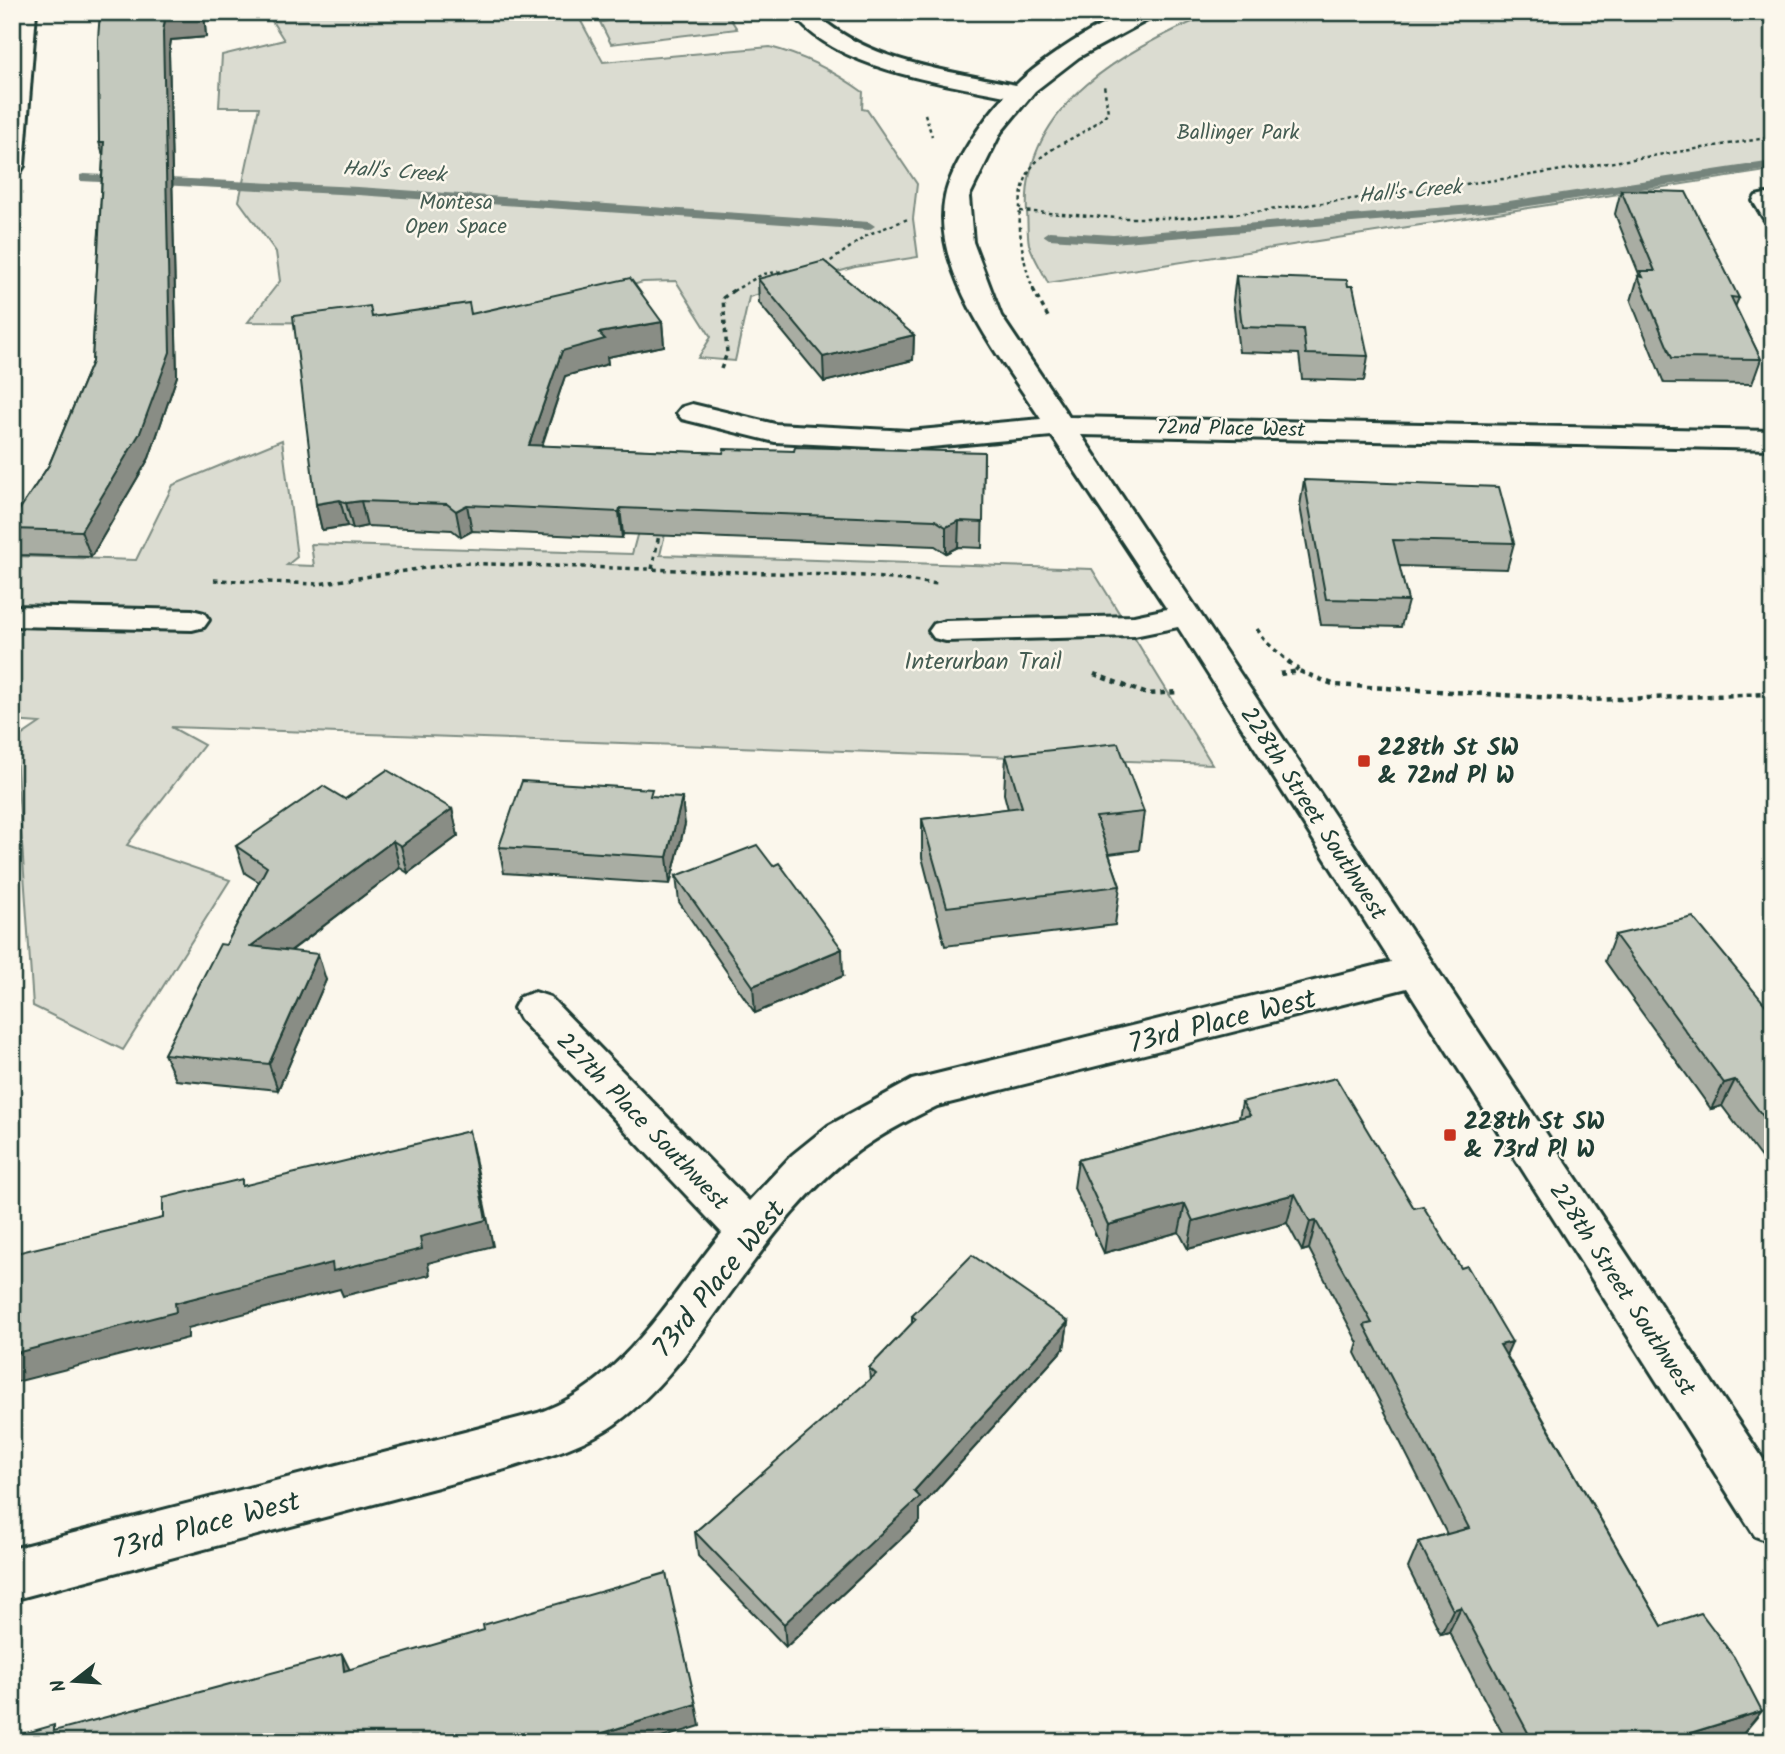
<svg xmlns="http://www.w3.org/2000/svg" width="1785" height="1754" font-family="Kalam,sans-serif">
<style>
.green{fill:#dbdcd1;stroke:#7d8c82;stroke-width:2}
.lines{fill:none;stroke-linecap:round;stroke-linejoin:round}
.stream{fill:#74847b;fill-rule:evenodd}
.minor-casing{stroke:#1f3d34;stroke-width:6}
.path-far2{stroke:#1f3d34;stroke-width:2.5;stroke-dasharray:3.5 3.5;stroke-linecap:butt}
.path-far1{stroke:#1f3d34;stroke-width:3.5;stroke-dasharray:4.5 4.5;stroke-linecap:butt}
.path{stroke:#1f3d34;stroke-width:4.5;stroke-dasharray:5 5;stroke-linecap:butt}
.minor{fill:#fbf7ec;fill-rule:evenodd}
.wall{fill:#a9ada3;stroke:#1f3d34;stroke-width:2}
.shaded-wall{fill:#898d85;stroke:#1f3d34;stroke-width:2}
.building{fill:#c4c9be;stroke:#1f3d34;stroke-width:2}
.poi-dot{fill:#c8321e;stroke:#fbf7ec;stroke-width:2.5}
.labels{text-anchor:middle;stroke-width:5;stroke-linejoin:round;paint-order:stroke}
.far-park-label{font-size:21px;fill:#455d53;stroke:#fbf7ec}
.far-water-label{font-size:21px;font-style:italic;fill:#425b52;stroke:#fbf7ec}
.far-street-label{font-size:21px;fill:#1f3d34;stroke:#fbf7ec}
.park-label{font-size:24px;fill:#455d53;stroke:#fbf7ec}
.poi-label{font-size:24px;font-weight:bold;fill:#1f3d34;stroke:#fbf7ec;text-anchor:start}
.street-label{font-size:24px;fill:#1f3d34;stroke:#fbf7ec}
.near-street-label{font-size:28px;fill:#1f3d34;stroke:#fbf7ec}
</style>
<rect width="100%" height="100%" fill="#fbf7ec"/>
<filter id="ink" filterUnits="userSpaceOnUse"><feTurbulence type="fractalNoise" baseFrequency=".0143" numOctaves="2"/><feDisplacementMap in="SourceGraphic" scale="14" xChannelSelector="R" yChannelSelector="G"/><feConvolveMatrix kernelMatrix="1 2 1 2 8 2 1 2 1" color-interpolation-filters="sRGB"/></filter>
<g filter="url(#ink)">
<g class="green">
<path d="M220,12H481L496,16L503,12H576L603,62L770,47C805,56 834,71 863,92L862,109L867,110L917,184L913,219L918,257L855,267L749,297L735,361L698,358L711,337L676,281L643,282L501,324L248,322L280,281L276,252L239,201L259,107H219L222,55L284,40L270,18Z"/>
<polygon points="682,12 726,12 737,29 611,44 600,22"/>
<path d="M1216,12H1773V170L1048,283C1042,270 1033,257 1029,244C1027,234 1028,222 1027,212C1021,104 1130,46 1216,12Z"/>
<polygon points="282,440 297,557 287,565 314,566 311,544 632,554 658,457 683,459 660,555 1092,569 1212,764 171,727 204,745 127,845 230,880 123,1050 33,1006 15,740 40,723 12,721 12,556 136,560 173,485"/>
</g>
<g class="lines">
<g class="stream">
<polygon points="1773,161 1773,169 1496,211 1113,243 1049,239 1043,235 1049,231 1113,235 1496,203"/>
<polygon points="84,174 358,187 869,222 875,226 869,230 358,195 80,181 80,175"/>
</g>
<defs>
<g id="minor">
<polygon points="16,12 36,12 24,166 21,171 12,173 12,45"/>
<path d="M792,12H814C865,62 949,71 1016,85C1039,62 1102,19 1134,12C1143,10 1154,12 1162,12L1079,57L1035,91L1001,132L969,197L973,242L1001,316L1069,417L1773,431V449L1081,435L1773,1474V1543L1755,1536L1407,988L937,1106C910,1119 883,1133 858,1151C810,1186 772,1236 737,1284C700,1334 666,1387 615,1424C582,1447 540,1458 502,1470L12,1600V1549L538,1413C622,1384 669,1298 722,1233L520,1019L514,1008L520,997L535,992L550,997L749,1201L792,1155L828,1126L912,1080L1391,962L1178,627L1134,636L946,641L934,638L929,631L934,624L946,621L1134,616L1167,609L1052,436L909,449L775,442L682,419L677,413L682,407L692,404L775,424L909,431L1041,419C1003,361 930,271 945,197C951,166 983,119 1005,96C942,83 831,68 792,12Z"/>
<polygon points="1765,194 1773,195 1773,221 1764,219 1753,201 1756,196"/>
<polygon points="12,606 192,610 204,613 209,620 204,627 192,630 12,626"/>
</g>
</defs>
<use href="#minor" class="minor-casing"/>
<g class="path-far2">
<polyline points="1195,19 1214,12"/>
<polyline points="925,114 932,136"/>
<polyline points="1020,211 1119,218 1182,218 1255,212 1518,177 1773,137"/>
<polyline points="825,265 869,234 908,219"/>
<polyline points="733,291 763,274 792,270"/>
<path d="M1034,291C1020,259 1009,188 1037,161C1058,141 1088,135 1108,112L1104,85"/>
</g>
<g class="path-far1">
<polyline points="1033,289 1048,317"/>
<polyline points="721,369 727,353 723,298 735,289"/>
<polyline points="652,569 660,530"/>
<polyline points="214,580 318,584 458,563 865,576 938,584"/>
<polyline points="1257,629 1266,642 1290,663"/>
</g>
<g class="path">
<polyline points="1288,661 1298,670"/>
<polyline points="1094,674 1147,694 1179,692"/>
<polyline points="1280,674 1299,671 1335,685 1588,700 1773,694"/>
</g>
<use href="#minor" class="minor"/>
</g>
<g class="wall">
<polygon points="100,12 204,12 206,37 171,40 169,53 177,376 149,458 91,557 17,555 12,543 12,521 49,465 92,362 103,156"/>
<polygon points="1621,190 1739,298 1735,307 1761,359 1752,384 1664,383 1631,301 1639,274 1615,214"/>
<polygon points="1236,276 1368,356 1364,381 1302,379 1299,354 1239,352 1233,300"/>
<polygon points="758,279 914,335 913,360 824,382 759,303"/>
<polygon points="471,314 662,322 664,346 607,357 608,364 565,376 542,446 723,453 794,451 984,452 982,548 958,547 946,553 935,546 623,534 622,538 472,531 461,537 452,530 367,526 353,529 347,526 322,530 316,504 372,317"/>
<polygon points="1304,480 1514,543 1507,569 1399,566 1408,601 1401,627 1321,625 1300,506"/>
<polygon points="1006,755 1144,812 1139,850 1109,854 1120,886 1115,925 945,946 922,857 922,819 1008,809 1004,794"/>
<polygon points="345,799 452,809 458,836 408,873 400,868 291,951 326,980 278,1090 176,1080 164,1054 226,945 259,882 245,873 236,846"/>
<polygon points="685,824 670,884 504,873 499,847"/>
<polygon points="676,876 843,976 755,1013 679,902"/>
<polygon points="1615,935 1773,1014 1773,1157 1762,1159 1722,1106 1711,1109 1605,961"/>
<polygon points="1242,1102 1414,1208 1506,1354 1662,1626 1743,1734 1718,1742 1507,1742 1449,1632 1441,1634 1408,1568 1419,1542 1447,1534 1355,1353 1358,1343 1309,1249 1302,1251 1287,1223 1188,1249 1179,1232 1104,1253 1074,1188 1078,1160 1239,1118"/>
<polygon points="912,1316 1068,1322 1064,1348 920,1508 920,1521 786,1647 698,1556 695,1532 870,1380 869,1368 912,1324"/>
</g>
<g class="shaded-wall">
<polygon points="200,12 204,12 206,37 171,40 169,53 177,376 149,458 91,557 81,531 165,19"/>
<polygon points="99,142 104,142 106,165"/>
<polygon points="662,322 664,346 607,357 608,364 565,376 533,471 529,445 562,351 599,333"/>
<polygon points="914,335 913,360 824,382 823,357"/>
<polygon points="340,500 347,526 322,530 316,504"/>
<polygon points="361,501 367,526 353,529 346,503"/>
<polygon points="467,505 472,531 461,537 456,511"/>
<polygon points="620,508 623,534 622,538 619,512"/>
<polygon points="959,521 958,547 946,553 946,527"/>
<polygon points="682,798 685,824 670,884 667,857"/>
<polygon points="452,809 458,836 408,873 401,846"/>
<polygon points="393,841 400,868 261,973 251,946"/>
<polygon points="842,949 843,976 755,1013 753,986"/>
<polygon points="318,954 326,980 278,1090 269,1064"/>
<polygon points="1735,1080 1722,1106 1711,1109 1724,1083"/>
<polygon points="469,1131 475,1158 493,1246 428,1263 430,1275 343,1296 340,1289 188,1328 188,1338 12,1383 12,1354 175,1303 420,1237"/>
<polygon points="1773,1139 1773,1157 1762,1159"/>
<polygon points="1295,1194 1287,1223 1188,1249 1193,1221"/>
<polygon points="1185,1204 1179,1232 1104,1253 1108,1225"/>
<polygon points="1316,1221 1309,1249 1302,1251 1310,1222"/>
<polygon points="1068,1322 1064,1348 920,1508 920,1521 786,1647 784,1624 914,1491"/>
<polygon points="1512,1342 1500,1369 1500,1345"/>
<polygon points="1461,1607 1449,1632 1441,1634 1453,1610"/>
<polygon points="342,1654 353,1676 344,1671"/>
<polygon points="696,1704 700,1726 649,1742 574,1742"/>
<polygon points="1762,1711 1743,1734 1718,1742 1679,1742 1684,1735"/>
</g>
<g class="building">
<polygon points="100,12 200,12 200,15 165,19 163,32 170,352 140,433 81,531 12,529 12,521 49,465 92,362 104,142 99,142 98,39"/>
<polygon points="1621,190 1686,192 1739,298 1731,297 1761,359 1672,358 1638,276 1643,277 1640,271 1655,271"/>
<polygon points="824,261 914,335 823,357 758,279"/>
<polygon points="1236,276 1347,280 1348,286 1353,286 1368,356 1306,354 1303,329 1242,327"/>
<polygon points="630,278 662,322 599,333 605,339 562,351 529,445 723,453 724,449 794,451 795,447 984,452 983,522 959,521 946,527 935,520 620,508 619,512 467,505 456,511 447,504 361,501 346,503 340,500 316,504 293,316 370,306 372,317 469,303 471,314"/>
<polygon points="1304,480 1499,487 1514,543 1393,540 1408,601 1326,599"/>
<polygon points="1118,743 1144,812 1096,817 1120,886 947,907 922,819 1022,807 1006,755"/>
<polygon points="387,770 452,809 401,846 393,841 251,946 318,954 269,1064 164,1054 220,944 226,945 267,867 236,846 323,786 345,799"/>
<polygon points="522,781 652,789 650,796 682,798 667,857 499,847"/>
<polygon points="757,845 773,866 779,863 842,949 753,986 676,876"/>
<polygon points="1693,917 1773,1014 1773,1129 1735,1080 1724,1083 1615,935"/>
<polygon points="1336,1078 1414,1208 1423,1206 1461,1268 1467,1266 1512,1342 1500,1345 1662,1626 1701,1613 1734,1657 1762,1711 1684,1735 1687,1742 1533,1742 1461,1607 1453,1610 1419,1542 1469,1528 1364,1325 1372,1323 1316,1221 1310,1222 1295,1194 1193,1221 1185,1204 1108,1225 1078,1160 1250,1115 1242,1102"/>
<polygon points="469,1131 486,1220 420,1237 422,1249 333,1271 332,1263 175,1303 176,1312 12,1354 12,1254 163,1218 163,1198 242,1179 242,1186"/>
<polygon points="972,1255 1068,1322 914,1491 920,1497 784,1624 695,1532 876,1374 869,1368 916,1319 912,1316"/>
<polygon points="666,1573 696,1704 574,1742 12,1742 12,1737 54,1725 54,1731 342,1654 344,1671 484,1630 483,1625"/>
</g>
</g>
<g class="poi-dot">
<rect x="1357" y="754" width="14" height="14" rx="3.5"/>
<rect x="1443" y="1128" width="14" height="14" rx="3.5"/>
</g>
<g class="labels">
<g class="far-park-label">
<text x="1238" y="139">Ballinger Park</text>
<text x="456" y="209">Montesa<tspan x="456" dy="24">Open Space</tspan></text>
</g>
<g class="far-water-label">
<text transform="translate(394 171) rotate(4)" y="7">Hall's Creek</text>
<text transform="translate(1410 191) rotate(-5)" y="7">Hall's Creek</text>
</g>
<g class="far-street-label">
<text transform="translate(1231 428) rotate(1)" y="7">72nd Place West</text>
</g>
<g class="park-label">
<text x="983" y="669">Interurban Trail</text>
</g>
<g class="poi-label">
<text x="1378" y="755">228th St SW<tspan x="1378" dy="28">&amp; 72nd Pl W</tspan></text>
<text x="1464" y="1129">228th St SW<tspan x="1464" dy="28">&amp; 73rd Pl W</tspan></text>
</g>
<g class="street-label">
<text transform="translate(1314 813) rotate(57)" y="8">228th Street Southwest</text>
<text transform="translate(643 1121) rotate(46)" y="8">227th Place Southwest</text>
<text transform="translate(1623 1289) rotate(57)" y="8">228th Street Southwest</text>
</g>
<g class="near-street-label">
<text transform="translate(1222 1020) rotate(-14)" y="10">73rd Place West</text>
<text transform="translate(718 1278) rotate(-51)" y="10">73rd Place West</text>
<text transform="translate(206 1524) rotate(-15)" y="10">73rd Place West</text>
</g>
</g>
<rect width="1785" height="1754" fill="none" stroke="#fbf7ec" stroke-width="42"/>
<rect x="21" y="21" width="1743" height="1712" fill="none" stroke="#1f3d34" stroke-width="2.5" filter="url(#ink)"/>
<g transform="translate(74 1681) rotate(253)" stroke="#fbf7ec" stroke-width="5" paint-order="stroke">
<path d="M0-5L12 26L0 18L-12 26Z" fill="#1f3d34"/>
<text y="-10" font-size="19" font-weight="bold" text-anchor="middle" fill="#1f3d34">N</text>
</g>
</svg>
